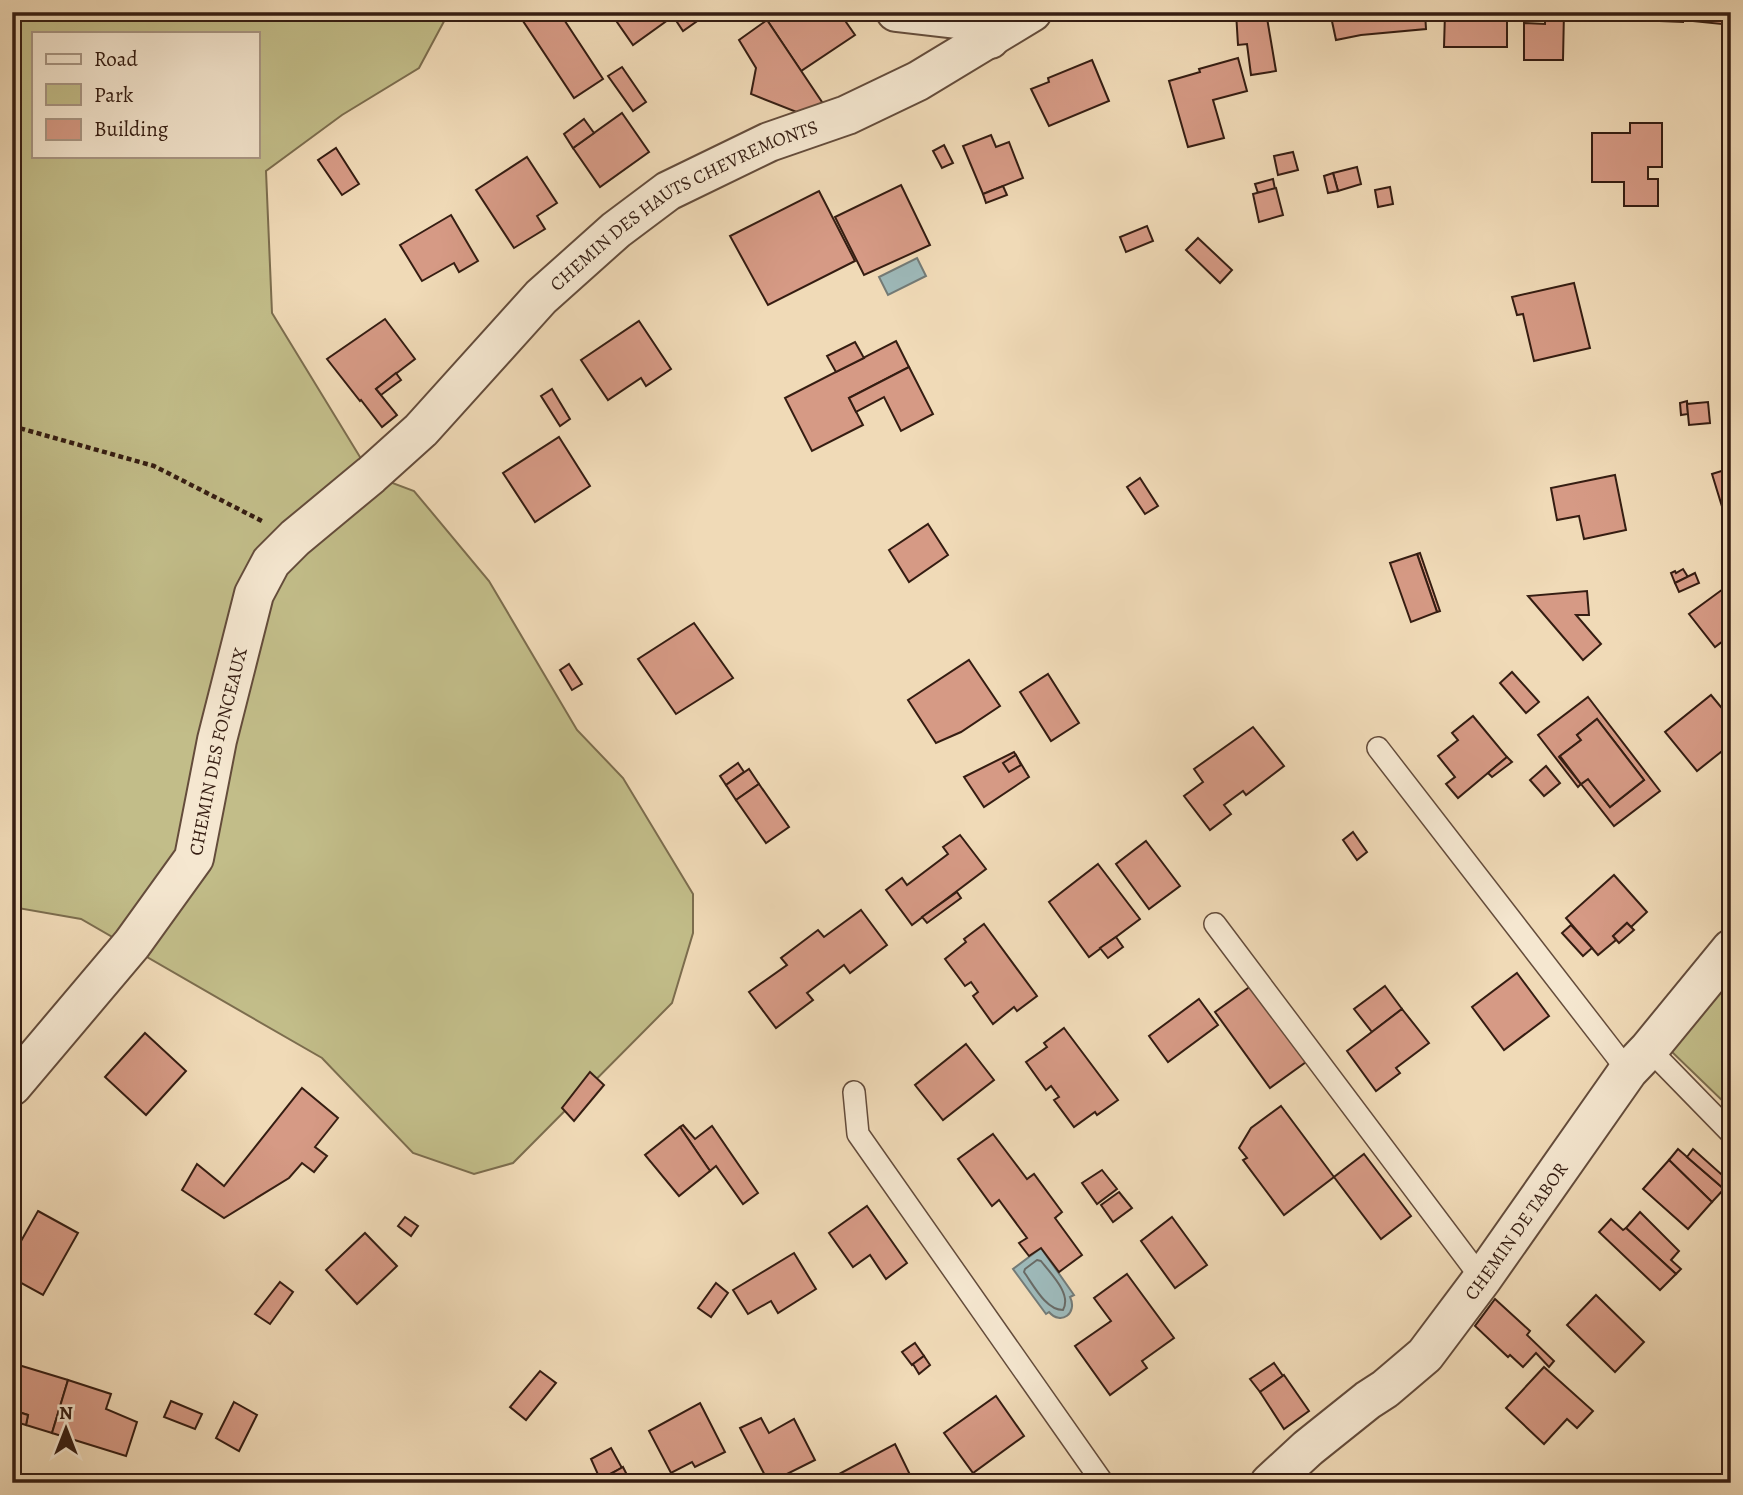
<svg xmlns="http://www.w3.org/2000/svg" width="1743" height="1495" font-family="Alegreya,serif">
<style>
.green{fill:#c2bd89;stroke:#7c6d4e;stroke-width:2;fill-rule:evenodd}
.water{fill:#9db8b8;stroke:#737a76;stroke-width:2}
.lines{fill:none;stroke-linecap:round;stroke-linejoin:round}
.shore{stroke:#696a65;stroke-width:2}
.building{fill:#d69a85;stroke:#351d12;stroke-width:2}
.service-casing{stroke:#644c3b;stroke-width:24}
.minor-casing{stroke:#644c3b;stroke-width:42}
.path{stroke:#351d12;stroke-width:4.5;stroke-dasharray:5 3.5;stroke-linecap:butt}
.service{stroke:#f5e7d0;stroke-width:21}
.minor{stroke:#f5e7d0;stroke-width:38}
.labels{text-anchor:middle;stroke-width:7;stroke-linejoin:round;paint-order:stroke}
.street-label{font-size:19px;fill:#351d12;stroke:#f5e7d0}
</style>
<rect width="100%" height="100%" fill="#f0dab7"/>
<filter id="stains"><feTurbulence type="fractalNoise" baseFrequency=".00286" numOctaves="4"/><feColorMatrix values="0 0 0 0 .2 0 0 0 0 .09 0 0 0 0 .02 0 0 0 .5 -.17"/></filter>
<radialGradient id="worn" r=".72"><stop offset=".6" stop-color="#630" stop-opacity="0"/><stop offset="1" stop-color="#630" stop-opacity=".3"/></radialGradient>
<g class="green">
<path d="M12,12H449L419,68L342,115L266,171L272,313L371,475L414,491L489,581L577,730L623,778L693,894V933L672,1003L513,1163L474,1174L413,1153L322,1058L81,919L12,907ZM33,33H257V156H33Z"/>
<polygon points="1731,980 1731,1109 1671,1051"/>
</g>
<g class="water">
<polygon points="917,258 926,276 888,295 879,277"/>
<path d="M1041,1248L1074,1295L1070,1297C1078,1313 1061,1326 1049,1312L1046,1314L1013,1269Z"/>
</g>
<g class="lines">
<path class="shore" d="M1037,1260L1041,1261C1051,1274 1072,1294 1063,1310C1046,1310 1034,1286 1024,1272L1025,1269Z"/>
</g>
<g class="building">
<polygon points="517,12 559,12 603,79 574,98"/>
<polygon points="610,12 679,12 633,45"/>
<polygon points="679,12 700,12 703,17 683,31 673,16"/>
<polygon points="779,12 839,12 855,35 801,71 767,20"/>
<polygon points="1236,12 1266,12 1276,71 1251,75 1247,44 1238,45"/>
<polygon points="1330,12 1425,12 1426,29 1361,35 1336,40"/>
<polygon points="1507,12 1507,47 1444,47 1445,13"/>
<polygon points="1564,12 1563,60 1524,60 1524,23 1545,24 1545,13 1537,12"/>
<polygon points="1643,12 1731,12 1731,25 1683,20 1683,22 1660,21 1660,19 1643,18"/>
<polygon points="767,20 824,105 799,113 751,94 756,68 739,40"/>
<polygon points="1238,58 1247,91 1213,100 1224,138 1188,147 1169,81 1200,72 1199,69"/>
<polygon points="1092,60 1109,101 1049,126 1031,89 1049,82 1048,78"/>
<polygon points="622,67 646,102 633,111 608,76"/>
<polygon points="622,113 649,152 600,187 573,148"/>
<polygon points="584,119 594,133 573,148 564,134"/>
<polygon points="1630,123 1662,123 1662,167 1648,167 1648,179 1658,179 1658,206 1624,206 1624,182 1592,182 1592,133 1630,133"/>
<polygon points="991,135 996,147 1009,142 1023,178 983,194 963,146"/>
<polygon points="944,145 953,163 942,168 933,151"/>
<polygon points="336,148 359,184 342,195 318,160"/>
<polygon points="1293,152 1298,170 1278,175 1274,156"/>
<polygon points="527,157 557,203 537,216 545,229 514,248 476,190"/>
<polygon points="1357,167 1361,184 1338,191 1333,173"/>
<polygon points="1333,173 1338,191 1328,193 1324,176"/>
<polygon points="1273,179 1275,189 1258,193 1255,184"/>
<polygon points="901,185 930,245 864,275 835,217"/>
<polygon points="1003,186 1007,195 986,203 983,194"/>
<polygon points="1390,187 1393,204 1378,207 1375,190"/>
<polygon points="1276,188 1283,215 1259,222 1253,194"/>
<polygon points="819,191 855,261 768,305 730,236"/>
<polygon points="451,215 478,261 459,272 454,263 422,281 400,245"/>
<polygon points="1147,226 1153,241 1126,252 1120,237"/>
<polygon points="1198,238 1232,270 1220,283 1186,250"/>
<polygon points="1574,283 1590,348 1534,361 1523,314 1517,315 1512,297"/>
<polygon points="385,319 415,359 376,389 397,415 382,427 361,400 360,401 327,359"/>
<polygon points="639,321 671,369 646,386 641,378 608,400 581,360"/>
<polygon points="896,341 909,367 849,398 863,425 812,451 785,398"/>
<polygon points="855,342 864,358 836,372 827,356"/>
<polygon points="909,367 933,414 901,431 884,397 856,412 849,398"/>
<polygon points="396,373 401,380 381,395 376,389"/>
<polygon points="552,389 570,419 560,426 541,396"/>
<polygon points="1687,401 1688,414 1681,415 1680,403"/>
<polygon points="1708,402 1710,423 1689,425 1687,404"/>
<polygon points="559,437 590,486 535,522 503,473"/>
<polygon points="1731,468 1731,510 1724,513 1712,474"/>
<polygon points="1615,475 1626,530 1584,539 1579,516 1557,520 1551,488"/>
<polygon points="1140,478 1158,506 1145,514 1127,487"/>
<polygon points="928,524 948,555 909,582 889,550"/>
<polygon points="1420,553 1440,611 1437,612 1417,554"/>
<polygon points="1417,554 1437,612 1411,622 1390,563"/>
<polygon points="1683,569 1688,577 1675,583 1671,573 1675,571 1676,573"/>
<polygon points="1695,573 1699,583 1679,592 1675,583"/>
<polygon points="1723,589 1731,599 1731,635 1715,647 1689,614"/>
<polygon points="1587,591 1589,615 1576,615 1601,644 1583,660 1528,596"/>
<polygon points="694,623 733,678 676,714 638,659"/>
<polygon points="969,660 1000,706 961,732 936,743 908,700"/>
<polygon points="569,664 582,684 572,690 560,670"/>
<polygon points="1512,672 1539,702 1526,713 1500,683"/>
<polygon points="1048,674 1079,723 1051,741 1020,692"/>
<polygon points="1711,695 1731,719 1731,744 1697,771 1665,732"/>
<polygon points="1588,697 1660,791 1614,826 1581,784 1588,779 1610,807 1644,780 1597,719 1577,735 1581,740 1559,757 1581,784 1578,787 1538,735"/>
<polygon points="1473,716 1507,757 1458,798 1446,784 1455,777 1438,756 1458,740 1452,733"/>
<polygon points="1597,719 1644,780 1610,807 1588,779 1581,784 1560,756 1581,740 1577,735"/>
<polygon points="1253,727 1284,766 1246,795 1243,791 1224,805 1231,814 1210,830 1184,796 1203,782 1194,769"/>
<polygon points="1014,752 1029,777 984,807 964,777"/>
<polygon points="1016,755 1021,765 1009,772 1003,763"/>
<polygon points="1507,757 1512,762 1492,777 1488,773"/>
<polygon points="738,763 744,772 726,785 720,776"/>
<polygon points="1546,766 1560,783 1544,796 1530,780"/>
<polygon points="749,769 759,784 736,800 726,785"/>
<polygon points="759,784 789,827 766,843 736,800"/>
<polygon points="1353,832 1367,852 1357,860 1343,840"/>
<polygon points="960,835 986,869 912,925 886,890 902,878 907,885 948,854 943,847"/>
<polygon points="1146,841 1180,886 1149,909 1116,864"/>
<polygon points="1098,864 1140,919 1089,957 1049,902"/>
<polygon points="1614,875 1647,912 1631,927 1627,923 1613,936 1616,940 1598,955 1566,918"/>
<polygon points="957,892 961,898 927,923 922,917"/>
<polygon points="861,910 887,945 850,973 844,965 807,993 813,1000 776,1028 749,992 787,965 781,958 818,930 824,937"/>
<polygon points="1627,923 1634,930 1619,943 1613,936"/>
<polygon points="984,924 1037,996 1017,1011 1014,1007 993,1024 973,996 978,992 971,982 965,986 945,959 966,942 964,939"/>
<polygon points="1571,925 1592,948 1583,956 1562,933"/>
<polygon points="1116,937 1123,947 1108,958 1100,948"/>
<polygon points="1517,973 1549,1016 1504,1050 1472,1007"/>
<polygon points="1251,986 1306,1062 1270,1088 1215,1012"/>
<polygon points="1385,986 1402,1009 1372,1032 1354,1009"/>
<polygon points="1199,999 1218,1025 1168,1062 1149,1036"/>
<polygon points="1402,1009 1429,1043 1396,1068 1400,1073 1376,1091 1347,1051"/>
<polygon points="1064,1028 1118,1100 1097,1115 1095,1112 1074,1127 1054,1100 1059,1097 1051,1086 1046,1090 1026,1062 1047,1047 1044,1043"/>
<polygon points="145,1033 186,1071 146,1115 105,1077"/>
<polygon points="966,1044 994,1080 943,1120 915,1085"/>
<polygon points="590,1072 604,1085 574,1121 562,1108"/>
<polygon points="302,1088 338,1118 315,1147 327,1156 314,1172 302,1163 289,1178 224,1218 182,1190 197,1164 224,1186"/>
<polygon points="1281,1106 1334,1177 1284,1215 1243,1160 1247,1158 1239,1148 1251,1128"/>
<polygon points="683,1125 695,1139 712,1126 758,1193 743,1204 716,1166 710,1171 680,1127"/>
<polygon points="680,1127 710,1171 679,1196 645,1155"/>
<polygon points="993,1134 1027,1179 1034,1174 1062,1212 1055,1218 1082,1255 1059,1272 1041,1248 1029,1256 1019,1243 1027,1238 999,1200 992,1206 958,1159"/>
<polygon points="1678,1149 1724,1189 1712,1202 1669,1160"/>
<polygon points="1693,1149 1730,1182 1724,1189 1687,1157"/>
<polygon points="1364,1154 1411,1216 1381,1239 1334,1177"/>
<polygon points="1669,1160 1712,1202 1688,1229 1643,1189"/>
<polygon points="1102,1170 1117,1189 1097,1204 1082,1183"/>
<polygon points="1119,1192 1132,1208 1113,1222 1101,1205"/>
<polygon points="867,1206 907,1263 886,1279 870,1255 853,1267 829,1233"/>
<polygon points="38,1211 78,1233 43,1295 12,1278 12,1257"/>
<polygon points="1640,1212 1679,1251 1671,1260 1681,1269 1676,1274 1626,1228"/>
<polygon points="405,1217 418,1226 411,1236 398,1226"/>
<polygon points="1172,1217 1207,1265 1175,1288 1141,1241"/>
<polygon points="1611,1219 1623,1230 1626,1228 1676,1274 1660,1290 1599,1232"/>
<polygon points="365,1233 397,1266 357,1304 326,1270"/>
<polygon points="794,1253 816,1289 778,1313 771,1301 748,1314 733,1290"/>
<polygon points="1127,1274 1174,1338 1142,1361 1147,1368 1110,1395 1075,1346 1111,1321 1094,1298"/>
<polygon points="280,1282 293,1292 270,1324 255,1314"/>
<polygon points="716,1283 728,1293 711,1317 698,1308"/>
<polygon points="1596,1295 1644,1342 1615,1372 1567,1325"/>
<polygon points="1495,1299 1530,1331 1527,1335 1554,1361 1549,1367 1536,1353 1523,1367 1510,1355 1508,1357 1475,1326"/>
<polygon points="915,1343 924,1356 912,1365 902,1352"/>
<polygon points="924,1356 930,1365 919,1374 913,1364"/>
<polygon points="12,1363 68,1380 52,1433 26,1425 28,1415 12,1410"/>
<polygon points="1274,1363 1283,1376 1260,1392 1250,1379"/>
<polygon points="1544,1367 1593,1411 1577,1428 1567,1419 1544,1444 1506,1408"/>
<polygon points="540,1371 556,1383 526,1420 510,1407"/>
<polygon points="1284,1375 1309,1411 1284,1429 1260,1392"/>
<polygon points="68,1380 111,1394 106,1409 137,1422 126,1456 52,1433"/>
<polygon points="996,1396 1024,1436 973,1473 944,1433"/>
<polygon points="171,1401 202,1414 195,1429 164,1417"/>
<polygon points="234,1402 257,1415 239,1451 216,1438"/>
<polygon points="700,1403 725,1452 695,1467 692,1462 671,1473 649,1431"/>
<polygon points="12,1410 28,1415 26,1425 12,1421"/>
<polygon points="761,1418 769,1433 794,1419 815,1460 769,1483 740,1428"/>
<polygon points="895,1444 914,1483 827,1483 826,1481"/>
<polygon points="611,1448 622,1468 600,1479 591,1459"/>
<polygon points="623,1467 631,1483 595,1483"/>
</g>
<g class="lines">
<defs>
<g id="service">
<polyline points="1378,748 1628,1071"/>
<polyline points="1215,924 1482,1279"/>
<polyline points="1649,1049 1731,1133"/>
<polyline points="854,1092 858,1134 1103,1483"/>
</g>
<g id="minor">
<polyline points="896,12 965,20 990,39"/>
<path id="s1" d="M12,1086L132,944L194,858L217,740L254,594L271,562L295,538L371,475L421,430L541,297L616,230L668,191L769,142L847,115L918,81L1032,12"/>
<path id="s2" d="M1270,1483L1308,1448L1368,1400L1385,1389L1425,1355L1482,1279L1628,1071L1649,1049L1731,949"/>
</g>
</defs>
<use href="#service" class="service-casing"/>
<use href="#minor" class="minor-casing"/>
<polyline class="path" points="12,426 154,466 262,521"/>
<use href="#service" class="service"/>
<use href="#minor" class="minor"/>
</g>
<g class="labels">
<g class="street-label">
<text dy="7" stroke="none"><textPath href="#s1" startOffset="1150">CHEMIN DES HAUTS CHEVREMONTS</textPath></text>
<text dy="7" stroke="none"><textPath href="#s1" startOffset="401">CHEMIN DES FONCEAUX</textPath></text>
<text dy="7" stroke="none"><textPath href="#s2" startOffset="355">CHEMIN DE TABOR</textPath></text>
</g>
</g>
<rect width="1743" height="1495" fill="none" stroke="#f0dab7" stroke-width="42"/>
<rect x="14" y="14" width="1715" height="1467" fill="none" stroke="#351d12" stroke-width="3.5"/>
<rect x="21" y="21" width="1701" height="1453" fill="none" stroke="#351d12" stroke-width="2"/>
<rect x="32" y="32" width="228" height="126" fill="#f5e7d0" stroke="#a89684" stroke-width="2"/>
<rect x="46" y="54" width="35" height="10" fill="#f5e7d0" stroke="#a89684" stroke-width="2"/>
<text x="94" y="66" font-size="21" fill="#351d12">Road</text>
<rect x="46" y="84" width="35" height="21" fill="#c2bd89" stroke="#a89684" stroke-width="2"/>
<text x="94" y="102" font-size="21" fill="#351d12">Park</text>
<rect x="46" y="119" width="35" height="21" fill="#d69a85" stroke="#a89684" stroke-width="2"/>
<text x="94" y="136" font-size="21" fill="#351d12">Building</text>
<g transform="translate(66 1429)" stroke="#f5e7d0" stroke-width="5" paint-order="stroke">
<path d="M0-5L12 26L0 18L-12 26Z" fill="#351d12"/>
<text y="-10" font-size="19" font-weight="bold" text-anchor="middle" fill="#351d12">N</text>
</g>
<rect width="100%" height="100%" filter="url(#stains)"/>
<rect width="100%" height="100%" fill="url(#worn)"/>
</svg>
